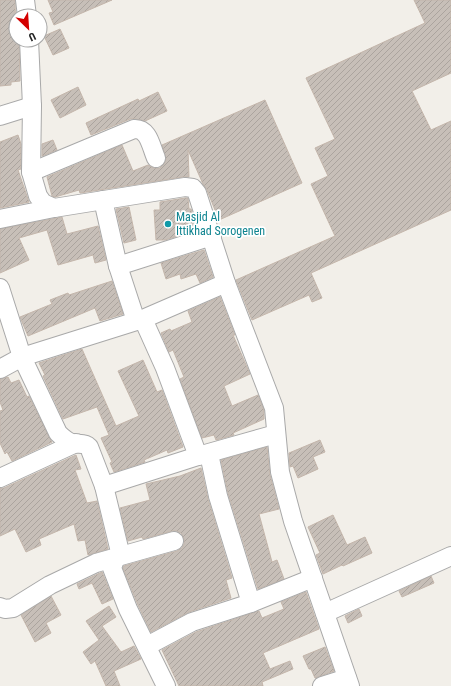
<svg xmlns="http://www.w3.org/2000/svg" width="451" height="686" font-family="'Roboto Condensed',sans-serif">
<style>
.building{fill:url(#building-hatch);stroke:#c4b6ab}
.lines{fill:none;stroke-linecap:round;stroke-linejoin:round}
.minor-casing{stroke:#a9a9a9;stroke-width:20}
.minor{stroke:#fff;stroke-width:18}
.culture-dot{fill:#0f9aa8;stroke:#fff;stroke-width:1.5}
.labels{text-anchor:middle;stroke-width:3.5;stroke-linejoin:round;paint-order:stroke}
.culture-label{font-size:12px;fill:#0d838f;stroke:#fff;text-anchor:start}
</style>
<defs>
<pattern id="building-hatch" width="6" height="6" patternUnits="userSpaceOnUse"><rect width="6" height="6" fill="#c7bfb8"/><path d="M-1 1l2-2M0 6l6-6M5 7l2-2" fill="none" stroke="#aba49e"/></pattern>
</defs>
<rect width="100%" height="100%" fill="#f2efe9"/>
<g class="building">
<polygon points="0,0 15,0 16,40 19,40 20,81 11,82 11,85 0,86"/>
<polygon points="48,0 112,0 54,25 49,13 53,12"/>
<polygon points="414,0 451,0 451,73 412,91 431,130 451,121 451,210 311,273 322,298 312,302 309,295 252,320 236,280 335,236 311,184 328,176 315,148 335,139 306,78 425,23"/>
<polygon points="60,29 69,48 53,55 44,36"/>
<polygon points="78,87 86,105 60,118 51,100"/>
<polygon points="158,92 167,111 145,121 135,119 130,119 91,135 86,123 138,99 139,101"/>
<polygon points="265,100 302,183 219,220 207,190 203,184 188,150 189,177 183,177 80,193 79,190 55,197 52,196 47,177 122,145 133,171 148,165 154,168 160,168 164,164 166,159 162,145"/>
<polygon points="18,135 21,144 21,169 18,170 29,202 0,208 0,142"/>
<polygon points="53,140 57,150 42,156 42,144"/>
<polygon points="185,198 188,198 189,209 191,209 197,227 190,227 191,232 165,240 156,240 154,210 160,210 160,202"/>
<polygon points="129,207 136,240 124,243 116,209"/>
<polygon points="62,217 67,234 98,226 106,260 95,263 93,255 58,265 47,230 19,238 29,260 0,273 0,229"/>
<polygon points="204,250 213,277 200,283 196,274 181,279 180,274 166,279 161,263"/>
<polygon points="112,281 123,314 100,321 95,308 28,336 20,317 52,304 50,300 68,293 69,295"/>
<polygon points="220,297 235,335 233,335 250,374 224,386 232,406 258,395 264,410 264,419 233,433 234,435 216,440 214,435 202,438 180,379 184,377 173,350 169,352 161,333 170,329 171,331 192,322 188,311"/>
<polygon points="82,349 116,426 139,416 118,371 143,360 157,392 162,390 183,447 168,453 167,450 144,460 145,462 114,472 110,463 112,462 101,438 109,435 97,407 63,419 43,376 45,375 39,363"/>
<polygon points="8,377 11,383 19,380 27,397 29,396 49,437 52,442 12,461 7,452 5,454 0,443 0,411 3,410 0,402 0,379"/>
<polygon points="320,440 325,452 313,457 318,469 298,478 293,466 290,467 289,453"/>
<polygon points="267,447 270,475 279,509 259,514 272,562 277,560 284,579 258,589 228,493 221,460"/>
<polygon points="76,455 81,469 75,470 87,503 97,501 108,549 88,555 85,540 78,541 74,524 39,539 41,545 26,552 15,529 0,536 0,488 4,488"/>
<polygon points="201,468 208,499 232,578 226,580 231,598 189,612 151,632 138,605 123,568 124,566 177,551 182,548 184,544 184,539 181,533 177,531 172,531 143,539 142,537 128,541 120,508 150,500 146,484 180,476"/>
<polygon points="333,515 347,545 365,537 372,553 343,566 342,565 323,574 316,555 320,553 308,527"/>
<polygon points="102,572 113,599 102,604 92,583 79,589 77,584"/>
<polygon points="431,576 434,583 402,597 399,591"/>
<polygon points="306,592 319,629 263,653 270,669 290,661 293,669 262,682 263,686 179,686 162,650 196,632 259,611 262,618 284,609 281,602"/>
<polygon points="51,596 61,615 46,623 51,633 35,642 21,615"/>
<polygon points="109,606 116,617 102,626 121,652 134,646 141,659 114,671 120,686 106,686 95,661 91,664 83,652 99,640 86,621"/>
<polygon points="359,609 362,616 348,623 345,616"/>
<polygon points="325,647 334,671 315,678 311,669 309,669 303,656"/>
</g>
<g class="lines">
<defs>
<g id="minor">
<polyline points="25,0 27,16"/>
<polyline points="29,40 32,106 31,172 38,196 43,203 54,208 185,187 193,188 197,193 226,283 274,408 280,472 293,521 350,686"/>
<polyline points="0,116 32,106"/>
<path d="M31,172L134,129C149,128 151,147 156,158"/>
<polyline points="103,200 118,266 136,321"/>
<polyline points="0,219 54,208"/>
<polyline points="118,266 212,236"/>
<path d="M0,288L22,357L58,433C62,437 66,441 72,443C78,445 84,442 89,447L104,486L198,456L276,434"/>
<polyline points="143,319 165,368 198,456"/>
<polyline points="0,369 22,357 143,319 226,283"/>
<polyline points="209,454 218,496 251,603"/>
<polyline points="0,478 76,443"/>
<polyline points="104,486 120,552 116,557 112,568 128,609 166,686"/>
<polyline points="0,607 5,609 13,608 50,585 96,563 174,541"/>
<polyline points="325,613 451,556"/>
<polyline points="147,646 192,622 251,603 313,578"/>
<polyline points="322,686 347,678"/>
</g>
</defs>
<use href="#minor" class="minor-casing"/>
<use href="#minor" class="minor"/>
</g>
<circle class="culture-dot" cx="168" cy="224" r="4"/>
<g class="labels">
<g class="culture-label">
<text x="176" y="221">Masjid Al<tspan x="176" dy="14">Ittikhad Sorogenen</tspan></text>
</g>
</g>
<g transform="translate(28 28) rotate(155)"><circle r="19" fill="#ffffff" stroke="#a7a7a7"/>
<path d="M0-3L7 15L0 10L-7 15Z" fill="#d40000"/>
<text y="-6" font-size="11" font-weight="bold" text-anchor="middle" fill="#222222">U</text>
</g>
</svg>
